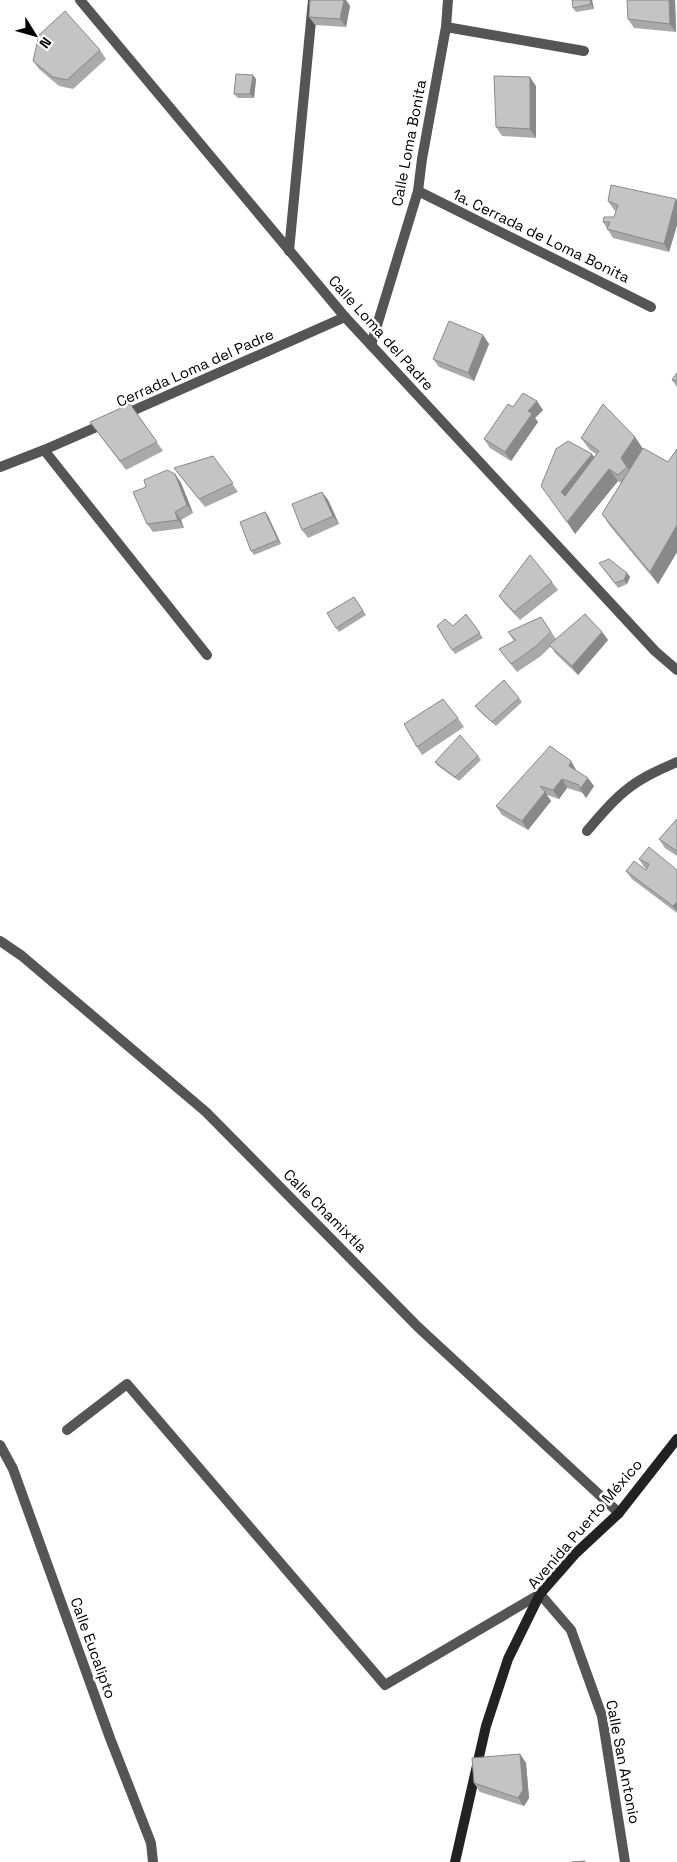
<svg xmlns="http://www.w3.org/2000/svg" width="677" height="1862" font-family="'Space Grotesk',sans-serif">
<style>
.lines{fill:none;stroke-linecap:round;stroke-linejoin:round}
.lane{stroke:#555;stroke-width:10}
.street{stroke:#555;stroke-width:10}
.secondary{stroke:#222;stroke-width:10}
.wall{fill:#a9a9a9}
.shaded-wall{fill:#898989}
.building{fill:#c4c4c4;stroke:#898989}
.labels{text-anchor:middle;stroke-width:5;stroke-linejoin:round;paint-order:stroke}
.street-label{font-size:15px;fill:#000;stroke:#fff}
</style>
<rect width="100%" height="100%" fill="#fff"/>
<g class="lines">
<path class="lane" d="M587,831C599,817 611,802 625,791C640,778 659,770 677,762"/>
<g class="street">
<polyline points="80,0 345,317 655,651 677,670"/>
<polyline points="446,27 584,51"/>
<polyline points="418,191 651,307"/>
<polyline points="289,251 313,0"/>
<polyline points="371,345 418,191 422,159 446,27 448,0"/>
<polyline points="123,415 345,317"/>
<polyline points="44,450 207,655"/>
<polyline points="0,467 44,450 108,422"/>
<polyline points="0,941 22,956 206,1112 418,1327 619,1513"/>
<polyline points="67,1430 127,1384 385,1685 540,1594 571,1630 602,1716 625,1862"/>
<polyline points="0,1445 13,1469 110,1738 151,1843 153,1862"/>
</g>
<polyline class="secondary" points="455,1862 486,1726 508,1659 540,1594 576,1553 619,1513 677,1439"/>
</g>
<g class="wall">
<polygon points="310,0 346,0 350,6 346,27 315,25 309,17"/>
<polygon points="592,0 594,9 576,12 573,8"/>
<polygon points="675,0 676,32 634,28 628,19"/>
<polygon points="100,50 106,59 73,89 59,86 39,69 33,61"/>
<polygon points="256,79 254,98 238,98 234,94"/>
<polygon points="536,86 536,138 502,136 496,127"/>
<polygon points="677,200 677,225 669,252 613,238 603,222 614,217 616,211 614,210 608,201"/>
<polygon points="483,335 489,344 474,381 439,367 433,359"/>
<polygon points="677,373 677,387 672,380"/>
<polygon points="130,404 163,451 126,470 90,422"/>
<polygon points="513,407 543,410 535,418 538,422 511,461 490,448 484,439"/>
<polygon points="635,437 643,449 668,462 677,449 677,552 658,584 610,526 602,514 621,483 618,481 575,534 594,457 596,454 590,450 581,438"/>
<polygon points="213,456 238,492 205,507 174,468"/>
<polygon points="175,474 181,483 193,513 181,520 184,528 153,532 147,524 146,487"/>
<polygon points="322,492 328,500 339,524 308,538 302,530"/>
<polygon points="265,512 268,516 281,544 254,555 251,551"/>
<polygon points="602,567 627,573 630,577 627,584 618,588"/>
<polygon points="552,582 558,590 520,620 505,604 499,596"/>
<polygon points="354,597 366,615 339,632 336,628"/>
<polygon points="466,614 483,638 455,654 437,626 453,626"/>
<polygon points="541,617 556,639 602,632 608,640 578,675 555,653 551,646 541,656 517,672 499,649 514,641 508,632"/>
<polygon points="519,698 522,702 496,726 478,710 475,706"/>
<polygon points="458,718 464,727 422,755 417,747"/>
<polygon points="478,756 481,760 459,781 438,766 435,762"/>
<polygon points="571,761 576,770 576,771 594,786 586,798 583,793 567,788 559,799 547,795 551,801 528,830 502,815 496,806"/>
<polygon points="677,819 677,856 665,848 659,839"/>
<polygon points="639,859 677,870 677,913 632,879 626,871 646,870 647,869 644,867"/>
<polygon points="520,1754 526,1763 529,1798 524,1806 480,1792 474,1783"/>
</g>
<g class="shaded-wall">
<polygon points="344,0 346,0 350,6 346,27 340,19"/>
<polygon points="590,0 592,0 594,9 591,4"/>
<polygon points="669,0 675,0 676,32 670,24"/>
<polygon points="253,75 256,79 254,98 250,94"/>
<polygon points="530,77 536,86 536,138 530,129"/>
<polygon points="676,199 677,200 677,225 669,252 664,244"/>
<polygon points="483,335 489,344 474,381 468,373"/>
<polygon points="537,401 543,410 535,418 538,422 511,461 505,452 528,411"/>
<polygon points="635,437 643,449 629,470 621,458"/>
<polygon points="592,454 601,466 570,504 561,492"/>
<polygon points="609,469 618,481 575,534 567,522"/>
<polygon points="175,474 181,483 193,513 187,505"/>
<polygon points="322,492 328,500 339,524 333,516"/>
<polygon points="175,512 181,520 184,528 178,520"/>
<polygon points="265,512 268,516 281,544 278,540"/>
<polygon points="677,525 677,552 658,584 650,572"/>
<polygon points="627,573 630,577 627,584 624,580"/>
<polygon points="602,632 608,640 578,675 572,666"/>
<polygon points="571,761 576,770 575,775 569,766"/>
<polygon points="588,778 594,786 586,798 580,789"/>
<polygon points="562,779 567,788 559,799 553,790"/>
<polygon points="545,792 551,801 528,830 522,821"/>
<polygon points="677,902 677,911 673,906"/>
<polygon points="520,1754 526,1763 529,1798 524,1806 518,1798"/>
</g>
<g class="building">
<polygon points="310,0 344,0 340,19 309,17"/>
<polygon points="572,0 590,0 591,4 573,8"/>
<polygon points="627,0 669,0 670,24 628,19"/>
<polygon points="65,11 100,50 67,80 53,77 33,61 39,35"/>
<polygon points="236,74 253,75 250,94 234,94"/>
<polygon points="494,76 530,77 530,129 496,127"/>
<polygon points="611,185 676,199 664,244 607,229 610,222 603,222 604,217 614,217 618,205 608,201"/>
<polygon points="449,321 483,335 468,373 433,359"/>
<polygon points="677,373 677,381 672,380"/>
<polygon points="523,393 537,401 528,411 532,414 505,452 484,439 508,404 513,407"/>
<polygon points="130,404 157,442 120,461 90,422"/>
<polygon points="603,404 635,437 621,458 627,467 618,475 609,469 567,522 541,486 556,449 568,441 592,454 561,492 565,496 599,451 581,438"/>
<polygon points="643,448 668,462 677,449 677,525 650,572 602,514"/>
<polygon points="213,456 233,483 199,499 174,468"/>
<polygon points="167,470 175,474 187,505 175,512 178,520 147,524 133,492 146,487 144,480"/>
<polygon points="322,492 333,516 302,530 292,504"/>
<polygon points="265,512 278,540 251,551 240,522"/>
<polygon points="530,555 552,582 514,612 499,596"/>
<polygon points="609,559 627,573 624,580 615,583 599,563"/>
<polygon points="354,597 363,611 336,628 327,613"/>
<polygon points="466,614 480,633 452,650 437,626 445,619 453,626"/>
<polygon points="585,614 602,632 572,666 549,645"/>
<polygon points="541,617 551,632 535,647 511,664 499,649 516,640 508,632"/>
<polygon points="504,680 519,698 492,722 475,706"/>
<polygon points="443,699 458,718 417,747 404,724"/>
<polygon points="460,735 478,756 455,777 435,762"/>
<polygon points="550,746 571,761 569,766 588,778 580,789 579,785 562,779 553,790 540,786 545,792 522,821 496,806"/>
<polygon points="677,819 677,851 659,839"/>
<polygon points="649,847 677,870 677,902 673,906 626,871 634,861 646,870 649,864 639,859"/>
<polygon points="520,1754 523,1790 518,1798 474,1783 472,1758"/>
<polygon points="585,1861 585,1862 572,1862"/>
</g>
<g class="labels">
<g class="street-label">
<text transform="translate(409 143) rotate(-79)" y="5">Calle Loma Bonita</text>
<text transform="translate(541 236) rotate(26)" y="5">1a. Cerrada de Loma Bonita</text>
<text transform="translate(381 333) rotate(48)" y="5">Calle Loma del Padre</text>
<text transform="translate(195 368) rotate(-24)" y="5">Cerrada Loma del Padre</text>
<text transform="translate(325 1211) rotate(45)" y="5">Calle Chamixtla</text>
<text transform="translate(585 1524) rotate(-49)" y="5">Avenida Puerto México</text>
<text transform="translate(93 1648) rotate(70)" y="5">Calle Eucalipto</text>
<text transform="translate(623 1762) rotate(79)" y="5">Calle San Antonio</text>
</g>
</g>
<g transform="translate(35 35) rotate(127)" stroke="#ffffff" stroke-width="4" paint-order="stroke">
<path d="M0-4L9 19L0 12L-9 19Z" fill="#000000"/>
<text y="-8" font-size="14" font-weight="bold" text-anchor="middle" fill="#000000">N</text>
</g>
</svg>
